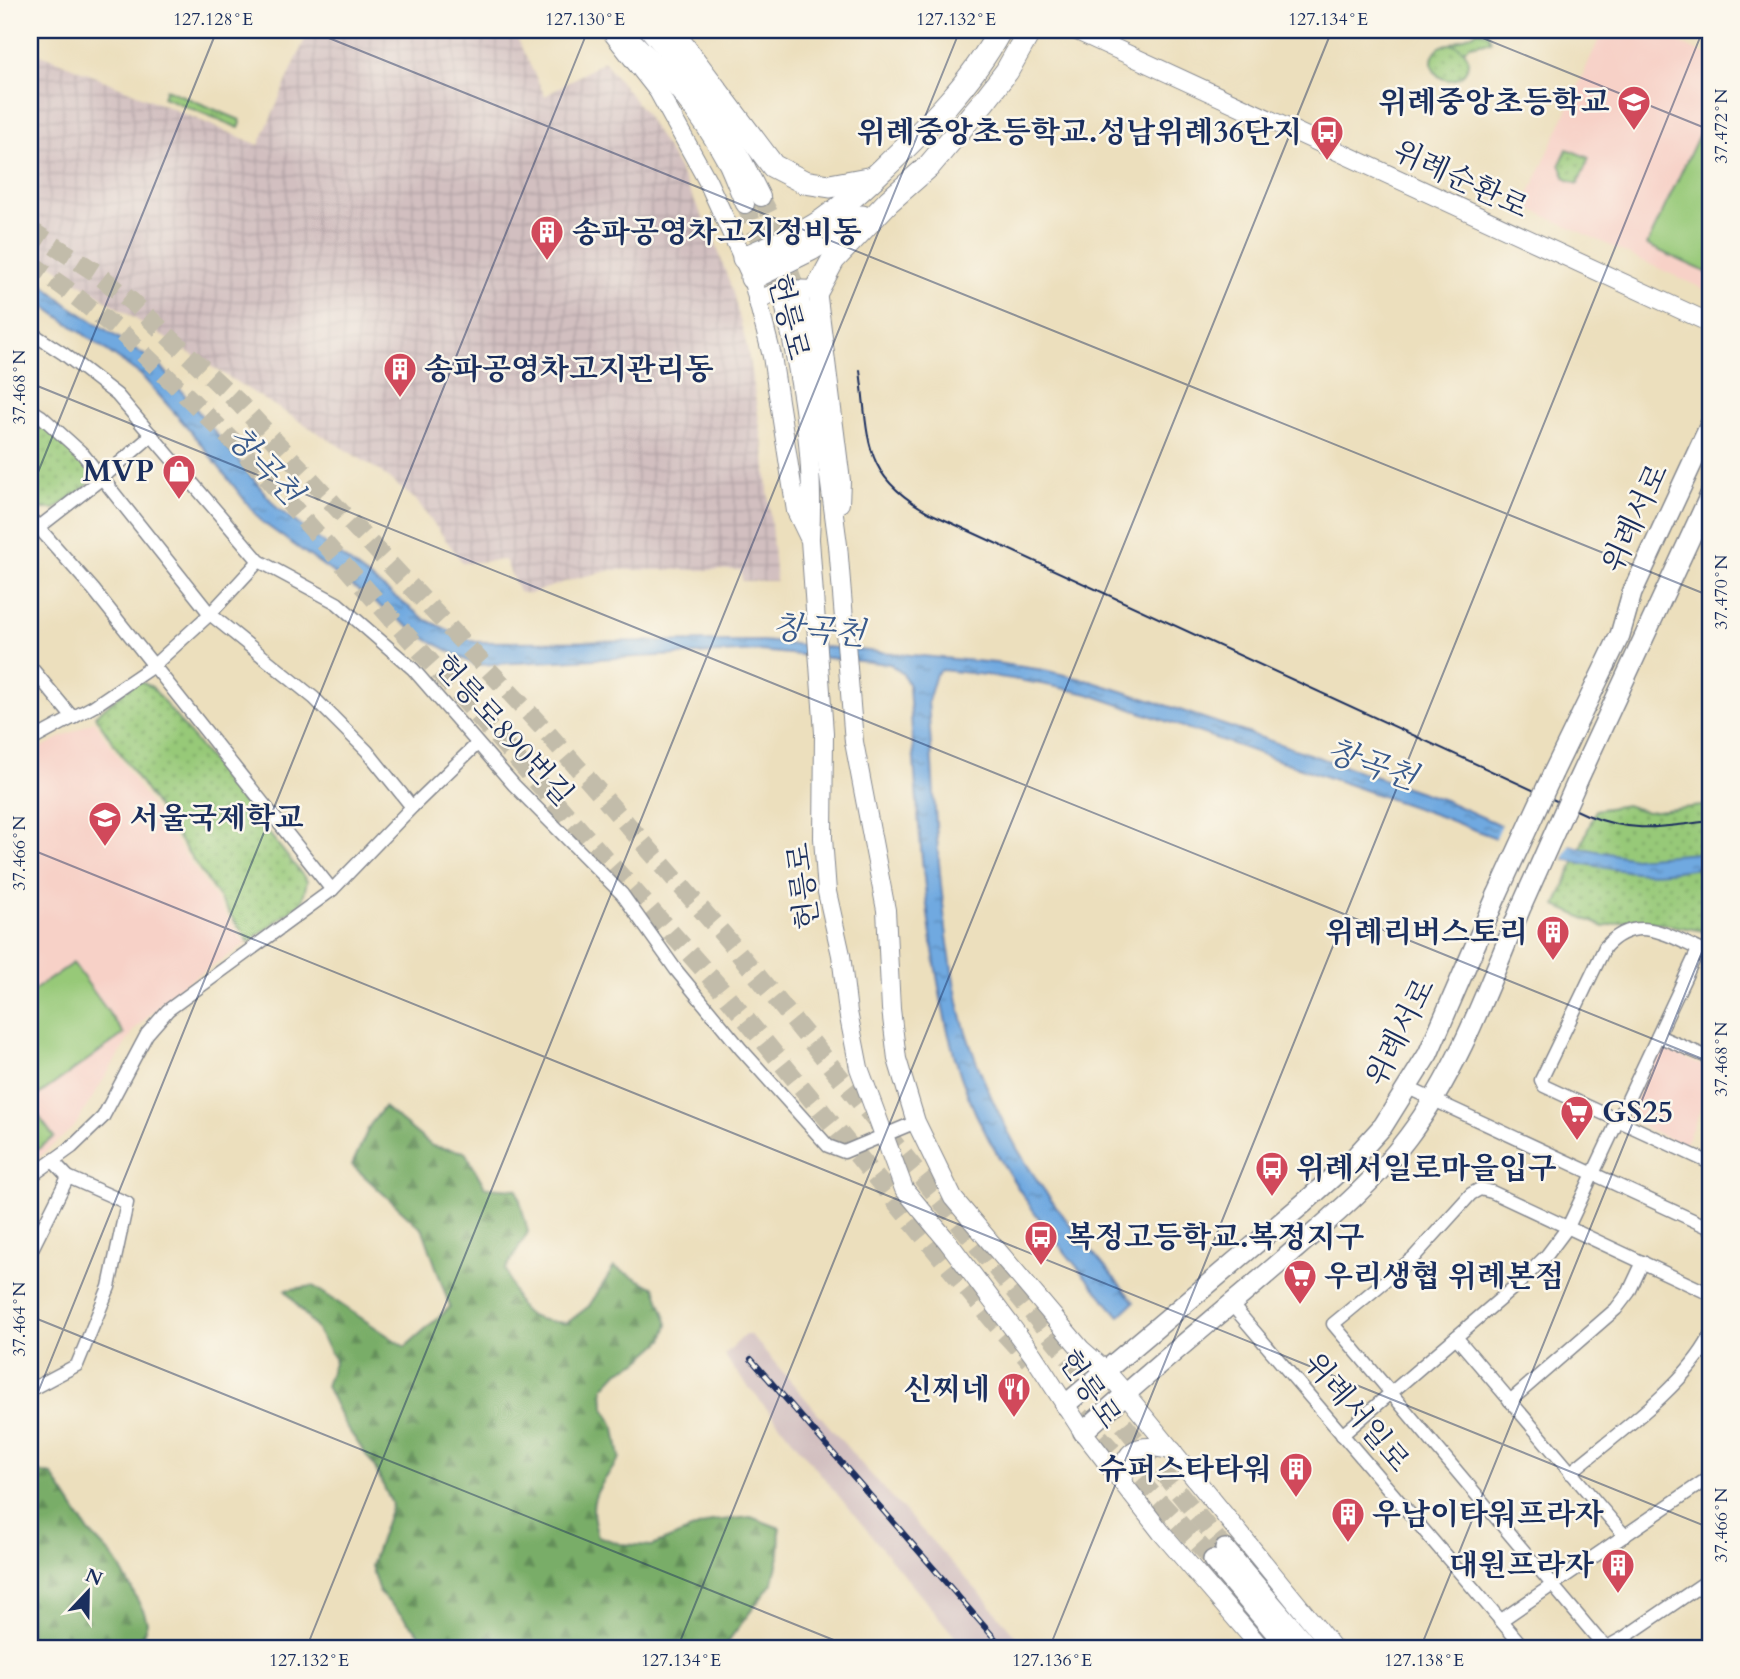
<svg xmlns="http://www.w3.org/2000/svg" width="1740" height="1679" font-family="Cardo,'Noto Serif KR',serif">
<style>
.built{fill:#f7d1c7}
.industrial{fill:url(#industrial-grid)}
.railway{fill:#d2bfc0}
.grass{fill:url(#grass-tufts);stroke:#597c6b;stroke-width:2}
.forest{fill:url(#forest-firs);stroke:#4a6e63;stroke-width:2}
.park{fill:url(#park-dots);stroke:#597c6b;stroke-width:2}
.pitch{fill:#97c978;stroke:#597c6b;stroke-width:2}
.water{fill:url(#water-ripples);stroke:#466c9f;stroke-width:2}
.pier{fill:#ecdfbd}
.lines{fill:none;stroke-linecap:round;stroke-linejoin:round}
.secondary-tunnel{stroke:#c2bcaa;stroke-width:18;stroke-dasharray:18 9;stroke-linecap:butt}
.primary-tunnel{stroke:#c2bcaa;stroke-width:19;stroke-dasharray:19 10;stroke-linecap:butt}
.street-casing{stroke:#84878e;stroke-width:15}
.secondary-casing{stroke:#84878e;stroke-width:20}
.primary-casing{stroke:#84878e;stroke-width:22}
.highway-casing{stroke:#84878e;stroke-width:25}
.street{stroke:#fff;stroke-width:12}
.secondary{stroke:#fff;stroke-width:18}
.primary{stroke:#fff;stroke-width:19}
.highway{stroke:#fff;stroke-width:23}
.tram{stroke:#1b2f5e;stroke-width:2}
.rail-casing{stroke:#1b2f5e;stroke-width:6}
.rail{stroke:#fbf7ec;stroke-width:3.5;stroke-dasharray:10;stroke-linecap:butt}
.primary-bridge-casing{stroke:#84878e;stroke-width:22;stroke-linecap:butt}
.primary-bridge{stroke:#fff;stroke-width:19}
.ticks{fill:none;stroke:#1b2f5e;stroke-width:2;stroke-opacity:0.45}
.labels{text-anchor:middle;stroke-width:5;stroke-linejoin:round;paint-order:stroke}
.poi-label{font-size:30px;font-weight:bold;fill:#1b2f5e;stroke:#fbf7ec;text-anchor:start}
.street-label{font-size:30px;fill:#1b2f5e;stroke:#fbf7ec}
.water-label{font-size:32px;font-style:italic;fill:#395a8c;stroke:#fbf7ec}
.neatline{fill:none;stroke:#1b2f5e;stroke-width:2.5}
.ticks-label{font-size:18px;text-anchor:middle;fill:#1b2f5e}
</style>
<defs>
<pattern id="industrial-grid" width="8" height="8" patternUnits="userSpaceOnUse" patternTransform="scale(1.75)"><rect width="8" height="8" fill="#d2bfc0"/><path d="M0 4h8M4 0v8" fill="none" stroke="#b4a4a7"/></pattern>
<pattern id="grass-tufts" width="24" height="20" patternUnits="userSpaceOnUse" patternTransform="scale(1.75)"><rect width="24" height="20" fill="#97c978"/><path d="M3 7l-1-3M5 7V3M7 7l1-3M15 17l-1-3M17 17v-4M19 17l1-3" fill="none" stroke="#7aa466"/></pattern>
<pattern id="forest-firs" width="22" height="20" patternUnits="userSpaceOnUse" patternTransform="scale(1.75)"><rect width="22" height="20" fill="#79ad68"/><path d="M5 1l3.5 6h-7zM16 11l3.5 6h-7z" fill="#628d59"/></pattern>
<pattern id="park-dots" width="8" height="8" patternUnits="userSpaceOnUse" patternTransform="scale(1.75)"><rect width="8" height="8" fill="#97c978"/><path d="M2 2h.1M6 6h.1" fill="none" stroke="#7aa466" stroke-width="1.8" stroke-linecap="round"/></pattern>
<pattern id="water-ripples" width="26" height="14" patternUnits="userSpaceOnUse" patternTransform="scale(1.75)"><rect width="26" height="14" fill="#70a9e0"/><path d="M2 4q2-2 4 0t4 0M15 11q2-2 4 0t4 0" fill="none" stroke="#5b8ab9"/></pattern>
</defs>
<rect width="100%" height="100%" fill="#fbf7ec"/>
<filter id="ink" filterUnits="userSpaceOnUse"><feTurbulence type="fractalNoise" baseFrequency=".0143" numOctaves="2"/><feDisplacementMap in="SourceGraphic" scale="14" xChannelSelector="R" yChannelSelector="G"/><feConvolveMatrix kernelMatrix="1 2 1 2 8 2 1 2 1" color-interpolation-filters="sRGB"/></filter>
<filter id="wash" filterUnits="userSpaceOnUse"><feTurbulence type="fractalNoise" baseFrequency=".00686" numOctaves="4" result="noise"/><feDisplacementMap in="SourceGraphic" scale="28" xChannelSelector="R" yChannelSelector="G"/><feGaussianBlur stdDeviation="1.57" result="paint"/><feColorMatrix in="noise" values="0 0 0 0 0 0 0 0 0 0 0 0 0 0 0 0 0 1.4 0 .05"/><feComposite in="paint" operator="in"/></filter>
<g filter="url(#wash)">
<rect width="100%" height="100%" fill="#ecdfbd"/>
<g class="built">
<polygon points="1603,30 1652,30 1710,57 1710,292 1524,206"/>
<polygon points="94,721 246,944 178,988 134,1030 75,1126 30,1165 30,753"/>
<polygon points="1660,1047 1710,1069 1710,1089 1684,1146 1627,1119"/>
</g>
<polygon class="industrial" points="309,30 513,30 545,96 604,61 644,112 673,159 714,239 733,293 747,347 765,456 776,581 742,581 741,570 612,570 577,578 529,594 519,592 505,560 463,563 416,500 378,470 154,331 30,251 30,66 36,52 259,145"/>
<polygon class="railway" points="745,1335 751,1335 865,1468 985,1599 1026,1649 965,1649 729,1363 725,1354"/>
<g class="grass">
<polygon points="1478,31 1488,33 1491,41 1470,45 1464,50 1450,44"/>
<polygon points="166,89 240,120 241,123 239,128 163,97"/>
</g>
<g class="forest">
<path d="M384,1107L432,1146L465,1152L485,1187L517,1189L528,1232L506,1269C520,1313 519,1319 567,1323L589,1306L614,1267L655,1288L668,1324L663,1340L638,1362L619,1371L603,1388L604,1406L615,1428L620,1458C599,1489 585,1497 598,1536L620,1544L652,1546L713,1521L751,1517L780,1528L779,1556L773,1582L722,1649H427L420,1634L379,1592L371,1566L392,1504L374,1466L345,1425L326,1386L335,1360L315,1327L285,1290L313,1286L405,1347L450,1307L423,1230L352,1165L370,1125Z"/>
<polygon points="30,1470 52,1475 89,1532 116,1560 144,1612 147,1623 138,1649 30,1649"/>
</g>
<g class="park">
<circle cx="1450" cy="62" r="18"/>
<polygon points="1567,149 1589,158 1578,184 1566,179 1560,164"/>
<polygon points="30,413 39,418 91,471 88,485 55,509 39,509 30,495"/>
<polygon points="137,680 152,687 307,881 302,902 249,942 95,716"/>
<polygon points="1626,805 1647,812 1710,805 1710,932 1634,919 1604,927 1556,906 1596,810"/>
</g>
<g class="pitch">
<polygon points="1702,128 1710,132 1710,274 1647,245"/>
<polygon points="73,963 124,1034 30,1101 30,993"/>
<polygon points="35,1111 54,1137 30,1155 30,1115"/>
</g>
<path class="water" d="M30,274L68,305L161,366L277,508L426,620L475,642L762,641L996,663L1044,670L1090,681L1162,704L1444,800L1500,825L1576,847L1634,858L1710,852V867C1686,869 1659,875 1635,872C1568,865 1503,842 1442,817L1088,694C1039,682 992,675 942,670L936,674L928,701C935,802 938,903 958,1002C968,1049 995,1109 1018,1150C1050,1205 1094,1253 1134,1302L1119,1316C1062,1251 1014,1193 976,1114C952,1062 941,1006 933,950C920,863 915,775 909,686L903,674L890,664L760,651L475,665L423,637L262,522L189,429L141,375L30,296Z"/>
<polygon class="pier" points="1503,822 1571,842 1562,861 1494,842"/>
</g>
<g filter="url(#ink)">
<g class="lines">
<g class="secondary-tunnel">
<polyline points="761,197 771,217 800,300"/>
<polyline points="745,204 784,304"/>
</g>
<g class="primary-tunnel">
<polyline points="30,230 95,272 132,302 239,403 542,727 728,940 1225,1549"/>
<polyline points="30,263 65,288 123,334 242,450 721,989 996,1324 1029,1360"/>
<polyline points="1080,1416 1213,1560"/>
</g>
<defs>
<g id="street">
<polyline points="30,332 64,354 117,395 259,561 337,603 413,669 514,785 622,894 676,970 741,1049 828,1146 844,1152 916,1122"/>
<polyline points="30,409 41,416 82,453 210,614 314,698 367,751 412,807"/>
<polyline points="30,518 93,589 332,890"/>
<polyline points="38,528 101,479 152,435"/>
<polyline points="30,666 73,718"/>
<polyline points="30,741 94,706 153,666 210,614 259,561"/>
<path d="M1710,954C1672,939 1639,910 1605,947L1541,1080L1544,1086L1710,1163"/>
<polyline points="1658,1036 1710,1058"/>
<polyline points="1408,1088 1710,1228"/>
<polyline points="30,1177 72,1147 103,1117 147,1034 168,1010 332,890 412,807 477,744"/>
<polyline points="30,1253 68,1177"/>
<polyline points="1710,1294 1492,1192 1480,1189 1471,1194 1413,1258 1333,1324 1597,1638 1607,1647 1625,1637 1710,1579"/>
<polyline points="1231,1304 1525,1649"/>
<polyline points="1456,1337 1625,1536"/>
<polyline points="30,1390 77,1365 109,1287 127,1203 68,1177 53,1161"/>
<polyline points="1510,1401 1616,1309 1629,1292 1643,1262"/>
<polyline points="1342,1435 1520,1282 1547,1255 1568,1227 1698,950"/>
<path d="M1570,1473C1614,1436 1684,1387 1710,1337"/>
<polyline points="1500,1621 1710,1477"/>
</g>
<g id="secondary">
<polyline points="610,30 658,91 707,180 752,278 772,356 796,511 810,540 824,733 823,838 827,892 841,955 848,1012 859,1068 904,1189 948,1242 1033,1355 1083,1432 1161,1532 1262,1649"/>
<path d="M621,30C661,65 703,117 728,164C734,177 739,191 745,204"/>
<polyline points="649,30 700,90 744,163 761,197"/>
<polyline points="1075,30 1710,323"/>
<polyline points="757,300 787,289 817,290 841,481 840,503"/>
<polyline points="800,300 814,362 838,545 854,742 886,910 891,1009 897,1059 916,1122 953,1198 1081,1349 1105,1370 1125,1393 1334,1649"/>
<path d="M785,308C802,383 815,461 810,537"/>
<path d="M1124,1484C1120,1446 1141,1442 1173,1451"/>
</g>
<g id="primary">
<polyline points="1553,773 1620,635 1632,593 1710,425"/>
<polyline points="1577,782 1710,495"/>
<polyline points="1065,1405 1304,1203 1354,1158 1383,1126 1428,1054 1497,895"/>
<path d="M1083,1432C1148,1372 1217,1317 1284,1259C1328,1221 1373,1184 1408,1137C1460,1068 1489,984 1522,905"/>
<polyline points="1225,1549 1310,1649"/>
<polyline points="1213,1560 1289,1649"/>
</g>
<g id="highway">
<polyline points="664,30 682,45 773,166 804,182 830,186 873,178"/>
<path d="M744,258C773,245 805,235 830,215C849,202 866,185 883,169C926,128 972,83 1000,30"/>
<polyline points="752,278 811,249 862,217"/>
<polyline points="817,290 833,260 889,201 929,166 984,101 1007,71 1030,30"/>
</g>
</defs>
<use href="#street" class="street-casing"/>
<use href="#secondary" class="secondary-casing"/>
<use href="#primary" class="primary-casing"/>
<use href="#highway" class="highway-casing"/>
<use href="#street" class="street"/>
<use href="#secondary" class="secondary"/>
<use href="#primary" class="primary"/>
<use href="#highway" class="highway"/>
<path class="tram" d="M860,370C869,439 861,476 930,513L1587,815C1635,834 1661,827 1710,821"/>
<defs>
<polyline id="rail" points="751,1359 1004,1649"/>
</defs>
<use href="#rail" class="rail-casing"/>
<use href="#rail" class="rail"/>
<defs>
<g id="primary-bridge">
<polyline points="1497,895 1553,773"/>
<polyline points="1522,905 1577,782"/>
</g>
</defs>
<use href="#primary-bridge" class="primary-bridge-casing"/>
<use href="#primary-bridge" class="primary-bridge"/>
</g>
</g>
<path class="ticks" d="M309,30L1710,596M1463,30L1710,130M30,383L1710,1062M30,492L217,30M30,849L1710,1528M30,1316L856,1649M30,1412L588,30M306,1649L960,30M677,1649L1332,30M1049,1649L1703,30M1420,1649L1710,932"/>
<defs>
<symbol id="school-pin" viewBox="-11 -11 22 30"><path d="M0 17L-7.5 6A9.5 9.5 0 1 1 7.5 6Z" fill="#d1495b" stroke="#fbf7ec"/><path d="M0-5L7-2L0 1L-7-2ZM-4 1L0 2.5L4 1V4Q0 6-4 4Z" fill="#fff"/></symbol>
<symbol id="bus-pin" viewBox="-11 -11 22 30"><path d="M0 17L-7.5 6A9.5 9.5 0 1 1 7.5 6Z" fill="#d1495b" stroke="#fbf7ec"/><path d="M-5-6H5V4H4V6H2V4H-2V6H-4V4H-5ZM-3.5-4V0h7V-4ZM-3.5 1.2v1.5H-2V1.2ZM2 1.2v1.5H3.5V1.2Z" fill="#fff"/></symbol>
<symbol id="building-pin" viewBox="-11 -11 22 30"><path d="M0 17L-7.5 6A9.5 9.5 0 1 1 7.5 6Z" fill="#d1495b" stroke="#fbf7ec"/><path d="M-4-6H4V6H1V3H-1V6H-4ZM-2.5-4.3h1.7v1.8h-1.7ZM.8-4.3h1.7v1.8H.8ZM-2.5-1h1.7V.8h-1.7ZM.8-1h1.7V.8H.8Z" fill="#fff"/></symbol>
<symbol id="shop-pin" viewBox="-11 -11 22 30"><path d="M0 17L-7.5 6A9.5 9.5 0 1 1 7.5 6Z" fill="#d1495b" stroke="#fbf7ec"/><path d="M-5-2.5h2.3a2.7 3.5 0 0 1 5.4 0H5L5.5 6h-11ZM-1.5-2.5h3a1.5 2.3 0 0 0-3 0Z" fill="#fff"/></symbol>
<symbol id="supermarket-pin" viewBox="-11 -11 22 30"><path d="M0 17L-7.5 6A9.5 9.5 0 1 1 7.5 6Z" fill="#d1495b" stroke="#fbf7ec"/><path d="M-6-5.5h2.5l.6 2H6L4.5 2H-2.5L-4.4-4H-6ZM-1.5 3.2a1.3 1.3 0 1 0 .1 0ZM3 3.2a1.3 1.3 0 1 0 .1 0Z" fill="#fff"/></symbol>
<symbol id="restaurant-pin" viewBox="-11 -11 22 30"><path d="M0 17L-7.5 6A9.5 9.5 0 1 1 7.5 6Z" fill="#d1495b" stroke="#fbf7ec"/><path d="M-5-6h1v4h1v-4h1v4h1v-4h1v5L-1.5 .5V6h-2V.5L-5-1ZM5-6V6H3V1.5H1.5Q1.5-4 5-6Z" fill="#fff"/></symbol>
</defs>
<g fill-rule="evenodd">
<use href="#school-pin" x="1615" y="83" width="38" height="52"/>
<use href="#bus-pin" x="1308" y="113" width="38" height="52"/>
<use href="#building-pin" x="528" y="213" width="38" height="52"/>
<use href="#building-pin" x="381" y="350" width="38" height="52"/>
<use href="#shop-pin" x="160" y="452" width="38" height="52"/>
<use href="#school-pin" x="86" y="799" width="38" height="52"/>
<use href="#building-pin" x="1534" y="913" width="38" height="52"/>
<use href="#supermarket-pin" x="1558" y="1093" width="38" height="52"/>
<use href="#bus-pin" x="1253" y="1149" width="38" height="52"/>
<use href="#bus-pin" x="1022" y="1218" width="38" height="52"/>
<use href="#supermarket-pin" x="1281" y="1257" width="38" height="52"/>
<use href="#restaurant-pin" x="995" y="1370" width="38" height="52"/>
<use href="#building-pin" x="1277" y="1450" width="38" height="52"/>
<use href="#building-pin" x="1329" y="1495" width="38" height="52"/>
<use href="#building-pin" x="1599" y="1546" width="38" height="52"/>
</g>
<g class="labels">
<g class="poi-label">
<text x="1610" y="112" text-anchor="end">위례중앙초등학교</text>
<text x="1302" y="142" text-anchor="end">위례중앙초등학교.성남위례36단지</text>
<text x="572" y="242">송파공영차고지정비동</text>
<text x="424" y="379">송파공영차고지관리동</text>
<text x="154" y="481" text-anchor="end">MVP</text>
<text x="130" y="828">서울국제학교</text>
<text x="1528" y="942" text-anchor="end">위례리버스토리</text>
<text x="1602" y="1122">GS25</text>
<text x="1296" y="1178">위례서일로마을입구</text>
<text x="1066" y="1247">복정고등학교.복정지구</text>
<text x="1324" y="1286">우리생협 위례본점</text>
<text x="990" y="1399" text-anchor="end">신찌네</text>
<text x="1272" y="1479" text-anchor="end">슈퍼스타타워</text>
<text x="1372" y="1524">우남이타워프라자</text>
<text x="1594" y="1575" text-anchor="end">대원프라자</text>
</g>
<g class="street-label">
<text transform="translate(1461 179) rotate(25)" y="10">위례순환로</text>
<text transform="translate(789 317) rotate(76)" y="10">헌릉로</text>
<text transform="translate(1635 518) rotate(-65)" y="10">위례서로</text>
<text transform="translate(504 730) rotate(48)" y="10">헌릉로890번길</text>
<text transform="translate(803 886) rotate(-97)" y="10">헌릉로</text>
<text transform="translate(1400 1032) rotate(-63)" y="10">위례서로</text>
<text transform="translate(1090 1389) rotate(56)" y="10">헌릉로</text>
<text transform="translate(1357 1412) rotate(50)" y="10">위례서일로</text>
</g>
<g class="water-label">
<text transform="translate(265 465) rotate(47)" y="11">창곡천</text>
<text transform="translate(819 630) rotate(5)" y="11">창곡천</text>
<text transform="translate(1372 764) rotate(19)" y="11">창곡천</text>
</g>
</g>
<rect width="1740" height="1679" fill="none" stroke="#fbf7ec" stroke-width="77"/>
<g transform="translate(88 1592) rotate(22)" stroke="#fbf7ec" stroke-width="5" paint-order="stroke">
<path d="M0-5L12 26L0 18L-12 26Z" fill="#1b2f5e"/>
<text y="-10" font-size="19" font-weight="bold" text-anchor="middle" fill="#1b2f5e">N</text>
</g>
<rect x="38" y="38" width="1664" height="1602" class="neatline"/>
<g class="ticks-label">
<text x="213" y="25">127.128°E</text>
<text x="585" y="25">127.130°E</text>
<text x="956" y="25">127.132°E</text>
<text x="1328" y="25">127.134°E</text>
<text transform="translate(1721 126) rotate(-90)" y="6">37.472°N</text>
<text transform="translate(19 387) rotate(-90)" y="6">37.468°N</text>
<text transform="translate(1721 592) rotate(-90)" y="6">37.470°N</text>
<text transform="translate(19 853) rotate(-90)" y="6">37.466°N</text>
<text transform="translate(1721 1059) rotate(-90)" y="6">37.468°N</text>
<text transform="translate(19 1319) rotate(-90)" y="6">37.464°N</text>
<text transform="translate(1721 1525) rotate(-90)" y="6">37.466°N</text>
<text x="309" y="1666">127.132°E</text>
<text x="681" y="1666">127.134°E</text>
<text x="1052" y="1666">127.136°E</text>
<text x="1424" y="1666">127.138°E</text>
</g>
</svg>
